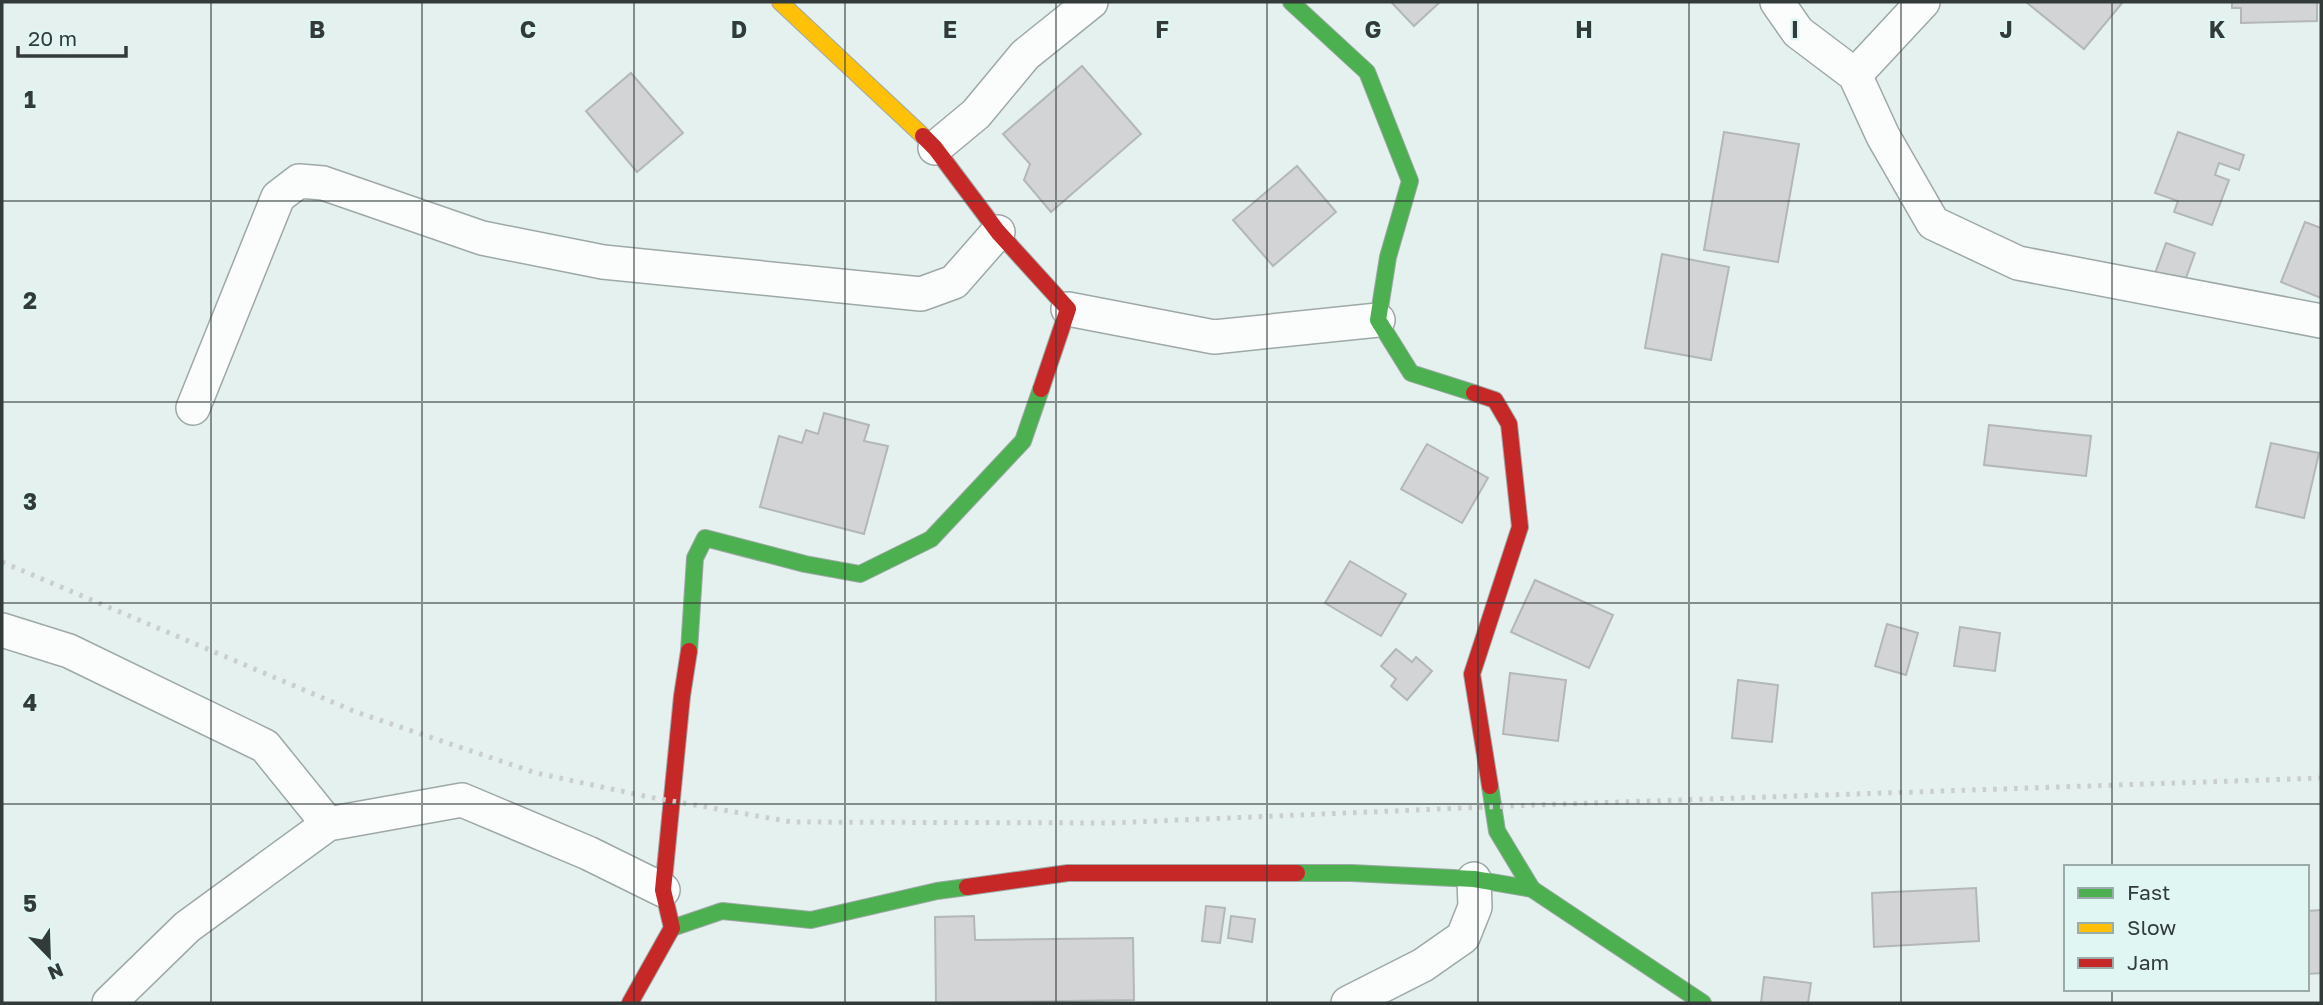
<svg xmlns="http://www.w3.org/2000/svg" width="2323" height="1005" font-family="'Golos Text',sans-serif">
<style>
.building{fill:#d2d4d5;stroke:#b4b7b7;stroke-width:2}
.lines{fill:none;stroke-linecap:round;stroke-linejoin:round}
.street-casing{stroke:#9ea8a6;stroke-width:36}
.fast-casing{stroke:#9ea8a6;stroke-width:18}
.slow-casing{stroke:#9ea8a6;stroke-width:18}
.jam-casing{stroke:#9ea8a6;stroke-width:18}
.street{stroke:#fbfdfd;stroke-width:33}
.fast{stroke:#4caf50;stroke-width:16}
.slow{stroke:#ffc107;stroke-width:16}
.jam{stroke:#c62828;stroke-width:16}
.rail{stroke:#cbcece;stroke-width:5;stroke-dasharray:3.5 7;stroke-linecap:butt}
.grid{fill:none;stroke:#333b3a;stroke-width:2;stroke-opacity:0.55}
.grid-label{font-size:23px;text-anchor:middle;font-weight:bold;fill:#333b3a;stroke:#dff6f3;stroke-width:5;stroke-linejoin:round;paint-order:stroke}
</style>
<rect width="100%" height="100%" fill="#e4f1ef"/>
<g class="building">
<polygon points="1391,2 1440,2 1414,26"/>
<polygon points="2026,2 2123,2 2084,49"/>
<polygon points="2232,2 2317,2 2317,21 2241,23 2241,8 2232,8"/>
<polygon points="1082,66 1141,134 1051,212 1024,180 1030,164 1003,134"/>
<polygon points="631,73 683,133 637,172 586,111"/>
<polygon points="1724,132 1799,144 1778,262 1704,250"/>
<polygon points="2178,132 2244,155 2239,170 2219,163 2215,175 2229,180 2212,225 2174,212 2178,201 2155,193"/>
<polygon points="1297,166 1336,212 1273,266 1233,220"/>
<polygon points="2305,222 2321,228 2321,298 2281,282"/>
<polygon points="2166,243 2195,253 2182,289 2153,279"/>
<polygon points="1662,254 1729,267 1711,360 1645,348"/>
<polygon points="824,413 869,425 864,441 888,446 864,534 760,507 779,436 802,443 806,430 818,434"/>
<polygon points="1989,425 2091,436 2086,476 1984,465"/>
<polygon points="2271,443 2319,453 2304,518 2256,507"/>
<polygon points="1427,444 1488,478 1462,523 1401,489"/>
<polygon points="1350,561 1406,594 1381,636 1325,603"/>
<polygon points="1535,580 1613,615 1589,668 1511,632"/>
<polygon points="1887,624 1918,633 1906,675 1875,666"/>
<polygon points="1960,627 2000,633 1995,671 1954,666"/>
<polygon points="1396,649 1412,662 1416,657 1432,671 1407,700 1391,686 1396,679 1381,666"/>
<polygon points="1510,673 1566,680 1558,741 1503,734"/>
<polygon points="1738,680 1778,685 1772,742 1732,738"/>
<polygon points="1976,888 1979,941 1874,947 1872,893"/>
<polygon points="1206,906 1225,908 1220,943 1202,941"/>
<polygon points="2321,910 2321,973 2308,974 2307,911"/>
<polygon points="974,916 975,940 1133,938 1134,1000 936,1003 935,917"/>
<polygon points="1231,916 1255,919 1252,942 1228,938"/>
<polygon points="1764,977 1811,983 1808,1003 1761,1003"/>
</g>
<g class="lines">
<defs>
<g id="street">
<polyline points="1777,2 1798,32 1855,75 1883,136 1933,223 2018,263 2321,321"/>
<polyline points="1855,75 1923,2"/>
<polyline points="935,148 976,114 1025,55 1091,2"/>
<polyline points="1068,309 1214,337 1378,320"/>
<polyline points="193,408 278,197 299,181 323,183 482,238 603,262 921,294 954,282 998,232"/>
<polyline points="2,630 69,651 265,746 328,824"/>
<polyline points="109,1003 187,927 328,824 462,800 588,853 663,890"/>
<polyline points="1348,1003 1423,965 1463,937 1475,907 1474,879"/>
</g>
<g id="fast">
<polyline points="1291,2 1367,72 1410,181 1388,257 1378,320 1411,373 1474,393"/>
<polyline points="689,651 695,558 705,538 805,564 860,574 931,539 1023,441 1041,389"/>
<polyline points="1490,786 1497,831 1532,889"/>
<polyline points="1297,873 1351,873 1474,879 1532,889 1703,1003"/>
<polyline points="672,928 722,911 811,920 937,891 967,887"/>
</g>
<polyline id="slow" points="780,2 923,136"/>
<g id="jam">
<polyline points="923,136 935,148 998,232 1068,309 1041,389"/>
<polyline points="1474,393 1495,400 1509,424 1520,527 1472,674 1490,786"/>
<polyline points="967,887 1068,873 1297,873"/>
<polyline points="630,1003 672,928 663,890 682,696 689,651"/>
</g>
</defs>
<use href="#street" class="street-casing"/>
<use href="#fast" class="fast-casing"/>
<use href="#slow" class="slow-casing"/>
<use href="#jam" class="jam-casing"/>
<use href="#street" class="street"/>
<use href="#fast" class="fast"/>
<use href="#slow" class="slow"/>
<use href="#jam" class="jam"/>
<polyline class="rail" points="2,562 356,712 536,773 649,797 792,822 1110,823 1534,805 2321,778"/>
</g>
<path class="grid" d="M211,2V1003M422,2V1003M634,2V1003M845,2V1003M1056,2V1003M1267,2V1003M1478,2V1003M1689,2V1003M1901,2V1003M2112,2V867M2,201H2321M2,402H2321M2,603H2321M2,804H2321M2112,989V1003"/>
<g class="grid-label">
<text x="317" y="38">B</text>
<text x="528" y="38">C</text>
<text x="739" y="38">D</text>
<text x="950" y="38">E</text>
<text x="1162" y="38">F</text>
<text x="1373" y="38">G</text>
<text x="1584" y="38">H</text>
<text x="1795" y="38">I</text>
<text x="2006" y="38">J</text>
<text x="2217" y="38">K</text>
<text x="30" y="108">1</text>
<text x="30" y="309">2</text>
<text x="30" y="510">3</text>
<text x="30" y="711">4</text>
<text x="30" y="912">5</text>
</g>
<rect width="2323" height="1005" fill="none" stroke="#333b3a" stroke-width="7"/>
<rect x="2064" y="865" width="245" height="126" fill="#dff6f3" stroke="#9aaba9" stroke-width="2"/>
<rect x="2078" y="888" width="35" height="10" fill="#4caf50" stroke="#9aaba9" stroke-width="2"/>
<text x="2127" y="900" font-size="21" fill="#333b3a">Fast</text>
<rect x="2078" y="923" width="35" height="10" fill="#ffc107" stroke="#9aaba9" stroke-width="2"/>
<text x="2127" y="935" font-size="21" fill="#333b3a">Slow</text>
<rect x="2078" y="958" width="35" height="10" fill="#c62828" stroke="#9aaba9" stroke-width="2"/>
<text x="2127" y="970" font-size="21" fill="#333b3a">Jam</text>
<g transform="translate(49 956) rotate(157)" stroke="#dff6f3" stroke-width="5" paint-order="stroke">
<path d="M0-5L12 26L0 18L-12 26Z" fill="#333b3a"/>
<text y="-10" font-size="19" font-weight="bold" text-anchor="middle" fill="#333b3a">N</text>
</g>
<path d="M18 46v10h108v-10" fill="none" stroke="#333b3a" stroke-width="3.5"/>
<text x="28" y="46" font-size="21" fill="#333b3a" stroke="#dff6f3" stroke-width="5" paint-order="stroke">20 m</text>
</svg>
